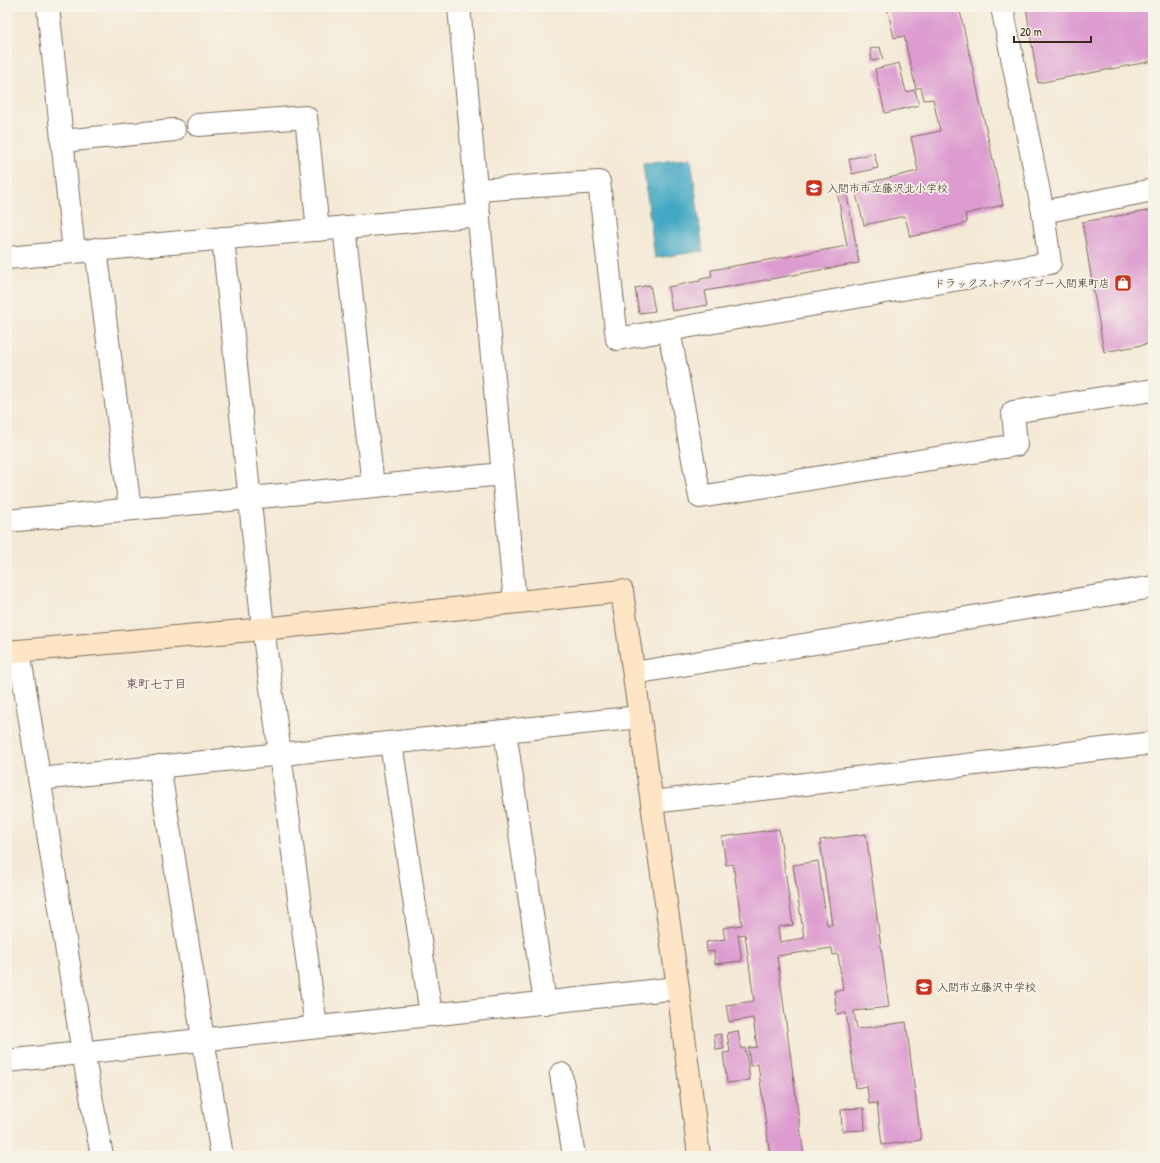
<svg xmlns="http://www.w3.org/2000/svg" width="1160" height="1163" font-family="'Patrick Hand','Klee One',sans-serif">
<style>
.water{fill:#43a8c3;stroke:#3f6970}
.building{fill:#dd9bd0}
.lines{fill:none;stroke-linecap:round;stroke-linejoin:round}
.street-casing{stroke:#7c6d5e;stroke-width:24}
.secondary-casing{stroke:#7c6d5e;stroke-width:24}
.street{stroke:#fff;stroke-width:22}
.secondary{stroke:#fde5c5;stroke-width:22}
.labels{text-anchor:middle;stroke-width:3.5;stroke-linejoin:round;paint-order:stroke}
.poi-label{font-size:11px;fill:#3b2a1e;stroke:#f7f3e8;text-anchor:start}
.neighbourhood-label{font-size:12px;font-weight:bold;fill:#74525c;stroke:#f7f3e8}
</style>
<rect width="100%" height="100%" fill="#f7f3e8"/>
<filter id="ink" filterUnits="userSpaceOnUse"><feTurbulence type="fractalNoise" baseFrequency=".025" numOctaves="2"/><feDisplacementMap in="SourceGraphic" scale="8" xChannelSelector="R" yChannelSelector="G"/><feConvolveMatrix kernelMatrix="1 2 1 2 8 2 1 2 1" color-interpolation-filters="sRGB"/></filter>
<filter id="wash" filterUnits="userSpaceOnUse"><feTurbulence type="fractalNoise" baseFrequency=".012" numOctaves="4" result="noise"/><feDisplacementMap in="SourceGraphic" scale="16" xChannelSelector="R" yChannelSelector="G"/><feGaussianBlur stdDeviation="0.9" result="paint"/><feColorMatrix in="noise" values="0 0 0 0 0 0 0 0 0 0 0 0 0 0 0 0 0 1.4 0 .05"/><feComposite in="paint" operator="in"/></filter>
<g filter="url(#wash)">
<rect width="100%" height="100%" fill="#f4e9d5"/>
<polygon class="water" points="691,158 703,251 655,258 643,164"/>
<g id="blocks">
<g class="building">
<polygon points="887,7 959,7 1003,205 965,214 967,223 910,237 905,216 864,225 854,186 918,171 911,137 940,131 933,99 924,100 921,87 916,89 904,36 894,38"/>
<polygon points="1026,7 1153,7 1153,61 1038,83"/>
<polygon points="880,47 883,59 872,61 870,49"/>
<polygon points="899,63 906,92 915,90 919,105 885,113 875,69"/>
<polygon points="874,153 878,168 852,174 849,159"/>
<polygon points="846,189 859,263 705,291 708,305 672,311 668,287 700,281 700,279 712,277 711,270 847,246 837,191"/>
<polygon points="1153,210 1153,343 1104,352 1082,222"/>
<polygon points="650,285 655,311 639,313 635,288"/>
<polygon points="779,829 793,925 778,927 780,942 804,938 793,865 818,861 827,925 832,925 820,840 866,834 889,1007 854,1011 857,1029 906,1022 921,1140 882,1145 877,1103 869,1104 867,1086 856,1088 846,1013 837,1014 834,991 843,990 838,954 833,955 832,948 777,956 804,1156 770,1156 758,1064 750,1066 748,1048 757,1047 753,1018 729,1022 726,1005 754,1001 745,934 738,935 742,961 715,964 714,951 707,952 706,942 725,939 723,928 742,925 733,864 726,865 722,837"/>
<polygon points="738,1031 741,1049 745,1048 750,1080 727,1083 723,1053 730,1052 727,1033"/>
<polygon points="721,1034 724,1049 716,1050 714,1035"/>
<polygon points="864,1108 865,1130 842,1131 841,1109"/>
</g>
</g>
</g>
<g filter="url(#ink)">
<use href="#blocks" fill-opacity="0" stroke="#7c6d5e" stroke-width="1"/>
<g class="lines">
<defs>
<g id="street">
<polyline points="48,7 74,252"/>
<polyline points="459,7 515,602"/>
<polyline points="198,125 306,117 318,230"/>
<polyline points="62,141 174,130"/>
<polyline points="477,190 599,182 617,339 1050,263 1043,212 1002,7"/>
<polyline points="1043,212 1153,190"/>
<polyline points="344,227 373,486"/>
<polyline points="223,238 263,629 280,754 316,1027"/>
<polyline points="96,249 130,509"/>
<polyline points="7,258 479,215"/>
<polyline points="669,330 700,497 1016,445 1013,412 1153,390"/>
<polyline points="7,521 503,474"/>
<polyline points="19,651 83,1053 102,1156"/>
<polyline points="634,673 1153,587"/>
<polyline points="505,731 545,1003"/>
<polyline points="391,743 431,1015"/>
<polyline points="159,766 222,1156"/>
<polyline points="39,779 640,717"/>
<polyline points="652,802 1153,743"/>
<polyline points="7,1061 678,988"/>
<polyline points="561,1074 574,1156"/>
</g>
<polyline id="secondary" points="7,652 263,629 622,591 678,988 699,1156"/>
</defs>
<use href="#street" class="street-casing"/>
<use href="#secondary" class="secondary-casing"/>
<use href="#street" class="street"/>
<use href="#secondary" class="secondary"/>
</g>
</g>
<defs>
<symbol id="school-square" viewBox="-11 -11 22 22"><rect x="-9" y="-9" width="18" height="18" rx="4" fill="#c8321e" stroke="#f7f3e8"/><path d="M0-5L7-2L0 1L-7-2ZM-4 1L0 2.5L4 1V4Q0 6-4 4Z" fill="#fff"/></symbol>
<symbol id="shop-square" viewBox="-11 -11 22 22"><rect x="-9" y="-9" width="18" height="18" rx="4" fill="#c8321e" stroke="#f7f3e8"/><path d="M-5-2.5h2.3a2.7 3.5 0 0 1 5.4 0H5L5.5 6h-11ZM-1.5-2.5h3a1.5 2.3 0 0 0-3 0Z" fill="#fff"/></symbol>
</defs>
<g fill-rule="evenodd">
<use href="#school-square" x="804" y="178" width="20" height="20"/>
<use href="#shop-square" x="1113" y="273" width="20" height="20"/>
<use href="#school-square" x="914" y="977" width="20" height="20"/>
</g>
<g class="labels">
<g class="poi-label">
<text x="827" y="192">入間市市立藤沢北小学校</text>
<text x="1110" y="287" text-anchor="end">ドラックストアバイゴー入間東町店</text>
<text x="937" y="991">入間市立藤沢中学校</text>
</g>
<g class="neighbourhood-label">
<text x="156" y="688">東町七丁目</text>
</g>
</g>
<rect width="1160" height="1163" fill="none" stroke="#f7f3e8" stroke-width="24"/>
<path d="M1014 36v6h77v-6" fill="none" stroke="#3b2a1e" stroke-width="2"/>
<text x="1020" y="36" font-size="12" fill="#3b2a1e" stroke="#f7f3e8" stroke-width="3" paint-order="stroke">20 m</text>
</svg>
